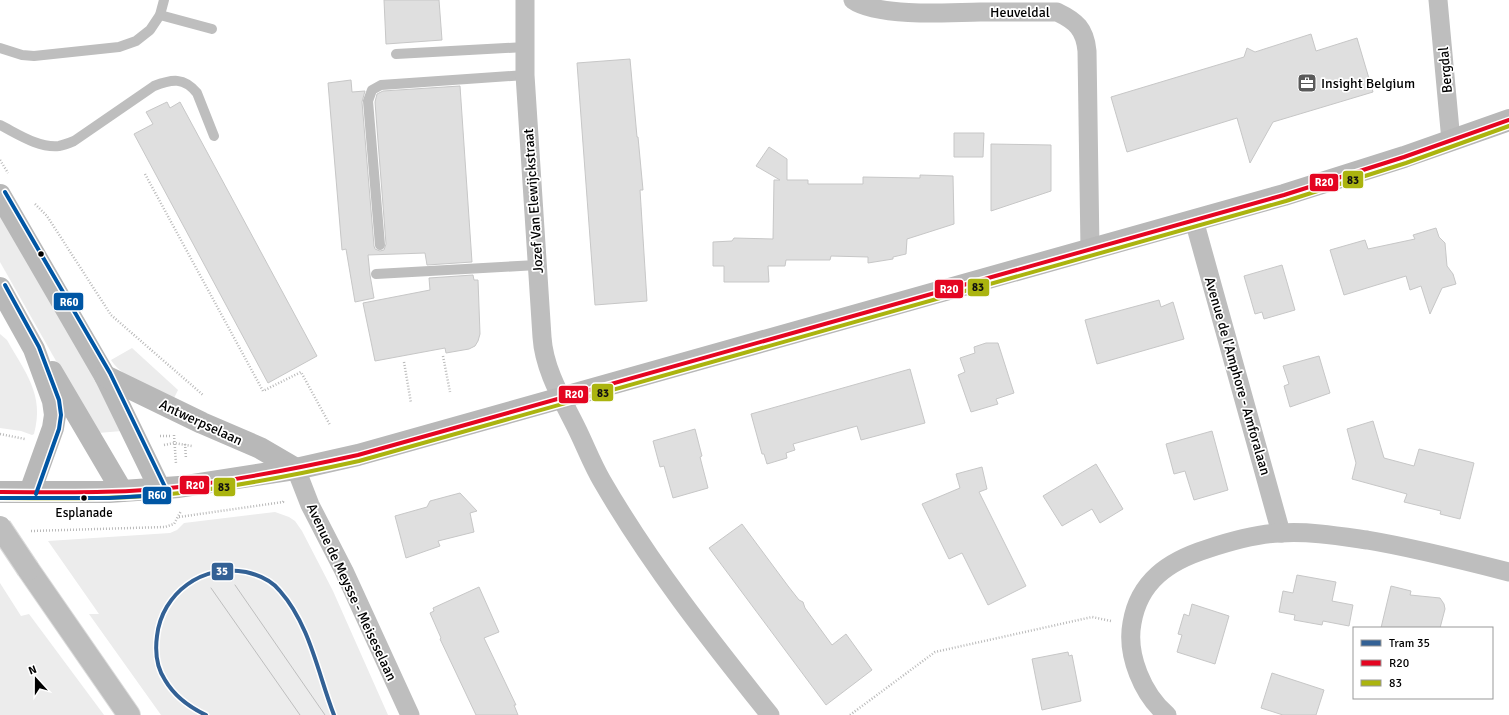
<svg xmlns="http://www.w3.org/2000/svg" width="1509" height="715" font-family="Signika,sans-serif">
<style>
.green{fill:#ececec}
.building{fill:#dfdfdf;stroke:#c7c7c7}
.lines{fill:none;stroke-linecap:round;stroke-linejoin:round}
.trunk-casing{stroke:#dbdbdb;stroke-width:24}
.path{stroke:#b9b9b9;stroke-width:2.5;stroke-dasharray:1 2;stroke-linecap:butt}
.service{stroke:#bebebe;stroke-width:10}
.minor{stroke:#bebebe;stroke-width:19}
.secondary{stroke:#b8b8b8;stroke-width:22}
.trunk{stroke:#bebebe;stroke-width:22}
.tram{stroke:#bebebe;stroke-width:1}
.motorway-bridge-casing{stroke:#dbdbdb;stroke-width:24;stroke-linecap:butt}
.motorway-bridge{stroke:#bebebe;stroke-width:22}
.bus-1-casing{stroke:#fff;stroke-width:7}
.bus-2-casing{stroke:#fff;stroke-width:7}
.bus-3-casing{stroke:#fff;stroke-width:7}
.bus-1{stroke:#e40521;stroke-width:4}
.bus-2{stroke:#abb40f;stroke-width:4}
.bus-3{stroke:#0056a4;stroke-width:4}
.tram-1-casing{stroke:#fff;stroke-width:7}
.tram-1{stroke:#336195;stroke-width:4}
.bus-dot{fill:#000;stroke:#fff;stroke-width:1.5}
.labels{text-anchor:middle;stroke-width:3.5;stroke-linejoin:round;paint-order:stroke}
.bus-label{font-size:13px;fill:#000;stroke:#fff}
.street-label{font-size:14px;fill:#000;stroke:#fff}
.poi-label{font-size:14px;fill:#000;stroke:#fff;text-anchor:start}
.line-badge{stroke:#fff;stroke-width:1.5}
.badge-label{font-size:11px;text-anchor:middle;font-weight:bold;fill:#fff}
.pale-badge-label{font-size:11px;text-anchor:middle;font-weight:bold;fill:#111}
</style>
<rect width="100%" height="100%" fill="#fff"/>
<g class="green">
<polygon points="0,210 99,381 122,431 98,433 77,398 0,262"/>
<path d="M0,334L7,340C25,372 45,395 34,434L32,435L21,431L0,428Z"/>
<path d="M132,348L178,390L174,398C154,389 123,379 111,360Z"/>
<polygon points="275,512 289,517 295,521 302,531 333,591 388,715 161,715 89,614 99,614 48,541 170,533 177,530 184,523"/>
<polygon points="0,583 21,616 29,614 104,715 0,715"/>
</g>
<g class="building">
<polygon points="384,0 439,0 442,40 386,44"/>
<polygon points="1311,34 1316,51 1357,38 1373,92 1273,122 1250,163 1237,118 1127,152 1111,97 1244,57 1247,48 1255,52"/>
<polygon points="630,59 637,137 638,137 643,190 640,190 647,301 595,305 577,63"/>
<polygon points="351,80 352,92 365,91 362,102 374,246 375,249 380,251 384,250 386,244 375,102 377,94 383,91 460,86 472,262 427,265 425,253 368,255 370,275 374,298 355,302 346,249 342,250 328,83"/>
<polygon points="167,102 170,108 180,102 317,356 268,383 134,134 153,124 146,112"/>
<polygon points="954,133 984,133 983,157 954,157"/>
<polygon points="991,144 1051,145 1051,191 991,211"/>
<polygon points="769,147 787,159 787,180 808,180 808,184 863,184 863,177 920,178 920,175 953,176 954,224 907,239 906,254 893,257 893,259 868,263 868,257 831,256 830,260 786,260 785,266 768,266 769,282 724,282 724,266 713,266 713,242 732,241 734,238 773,239 774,180 780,180 756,166"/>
<polygon points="1436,228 1439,237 1445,243 1447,266 1453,274 1456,284 1442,288 1430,314 1421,286 1410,290 1406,276 1344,295 1330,250 1365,240 1368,249 1415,239 1413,235"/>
<polygon points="1282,265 1295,310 1264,319 1262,312 1255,314 1244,276"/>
<polygon points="473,275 474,280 478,280 480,334 478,341 475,346 469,349 446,353 445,348 375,361 363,303 430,290 429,278"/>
<polygon points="1159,300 1161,307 1173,302 1184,339 1097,364 1085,320"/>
<polygon points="986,343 998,343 1014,393 996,399 998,404 971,412 958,375 965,372 960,358 975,353 974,347"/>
<polygon points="1319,356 1330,393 1290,407 1284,386 1289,384 1283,366"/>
<polygon points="910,369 925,423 861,440 857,426 793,444 795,450 786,453 787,458 767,464 764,454 762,454 751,414"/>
<polygon points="1373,421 1384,458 1414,466 1419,449 1474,463 1460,519 1440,514 1441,511 1404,502 1407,494 1352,479 1356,463 1347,429"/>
<polygon points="695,429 702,456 700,457 708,488 673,498 664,466 660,467 653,441"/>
<polygon points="1212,431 1228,490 1194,500 1185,471 1174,474 1166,444"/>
<polygon points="1096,464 1123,509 1100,523 1092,509 1062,526 1043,496"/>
<polygon points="982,467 987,489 979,492 1026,586 988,605 962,553 949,559 922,504 960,488 956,474"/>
<polygon points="460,493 477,511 470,513 474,532 438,541 440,546 406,558 395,516 427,507 430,501"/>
<polygon points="742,524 788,586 799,600 803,602 805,608 832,645 846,634 872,670 826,705 709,548"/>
<polygon points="1297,575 1336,582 1332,601 1353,605 1349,626 1323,621 1322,625 1294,620 1295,615 1279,612 1283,591 1293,593"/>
<polygon points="1391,586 1411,591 1410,595 1440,598 1444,604 1445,609 1440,628 1381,628"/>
<polygon points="479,587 499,632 484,638 516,705 514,705 518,715 476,715 440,639 441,638 430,613 434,611 433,608"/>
<polygon points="1192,604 1229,616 1215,664 1177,652 1182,635 1178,634 1184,614 1189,616"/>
<polygon points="1068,652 1069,656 1072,655 1081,701 1042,710 1032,659"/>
<polygon points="1272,673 1324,690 1316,715 1283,715 1261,708"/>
</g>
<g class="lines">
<defs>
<polyline id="trunk" points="28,569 129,715"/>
</defs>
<use href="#trunk" class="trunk-casing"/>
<g class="path">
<polyline points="0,160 8,173"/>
<polyline points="145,174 263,391 301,372 330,425"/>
<polyline points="35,204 47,216 111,315 203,395"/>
<polyline points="443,356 450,392"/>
<polyline points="404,362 411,403"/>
<polyline points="0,434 25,439"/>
<polyline points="174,435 176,464"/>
<polyline points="160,436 171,436"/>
<polyline points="185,444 186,459"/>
<polyline points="164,445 174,443 192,446"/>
<polyline points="179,517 283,502 284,500"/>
<polyline points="31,531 165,527 174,524 181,511"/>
<polyline points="850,715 935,652 1092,617 1111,621"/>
</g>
<g class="service">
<polyline points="160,15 212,29"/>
<polyline points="0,48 22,55 34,56 119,47 136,41 150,30 160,15 164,0"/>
<polyline points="396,54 525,47"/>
<path d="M0,125C18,134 38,148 59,146C64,145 69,143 74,141L154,86C172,79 184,77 197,93L214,136"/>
<polyline points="380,245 368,101 372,90 381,85 525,75"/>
<polyline points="376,274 537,265"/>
</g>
<g class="minor">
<path d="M525,0V75L542,337C544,369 562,399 576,427C585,445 592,464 602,481C650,564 710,640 770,715"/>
<path d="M853,0C877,17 949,13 980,12C1006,12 1031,12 1057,12C1076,21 1085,29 1087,51L1090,249"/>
<polyline points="1438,0 1451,141"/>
<polyline points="1194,220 1281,533"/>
<polyline points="296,469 310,505 344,571 410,715"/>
<path d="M1167,715C1143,695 1126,655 1132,623C1139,581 1169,561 1207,549C1231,541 1255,534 1280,533C1309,531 1339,536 1367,540C1415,548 1462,560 1509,572"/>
</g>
<g class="secondary">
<polyline points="0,195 105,376 160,489"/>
<polyline points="0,288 34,349 53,401 55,415 53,428 30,492"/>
<polyline points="52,372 122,491"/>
<polyline points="105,376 202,423 260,448 296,469"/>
<polyline points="0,492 109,492 179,487 296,469 358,455 1284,195 1404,157 1509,120"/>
</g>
<use href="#trunk" class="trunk"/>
<g class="tram">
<polyline points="235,585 325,715"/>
<polyline points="211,588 300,715"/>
</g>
<defs>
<polyline id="motorway-bridge" points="0,527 28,569"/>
</defs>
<use href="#motorway-bridge" class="motorway-bridge-casing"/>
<use href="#motorway-bridge" class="motorway-bridge"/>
<defs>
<path id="bus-1" d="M0,492C60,492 119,494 179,487C239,480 299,468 358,455L1284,195L1404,157L1509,120"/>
<path id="bus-2" d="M0,498C60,498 120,500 180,493C240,486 300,474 359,461L1286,201L1406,163L1509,126"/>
<g id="bus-3">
<polyline points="5,285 39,347 59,400 61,415 59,429 36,494"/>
<polyline points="0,498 109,498 161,495 164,493 166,489 110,373 5,192"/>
</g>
</defs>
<use href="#bus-1" class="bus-1-casing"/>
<use href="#bus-2" class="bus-2-casing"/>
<use href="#bus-3" class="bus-3-casing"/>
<use href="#bus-1" class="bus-1"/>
<use href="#bus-2" class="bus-2"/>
<use href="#bus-3" class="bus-3"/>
<defs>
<path id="tram-1" d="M206,715C189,707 175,697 165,680C157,668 155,651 157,636C162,593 203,563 246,572C259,575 272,581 280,591C310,625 318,674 334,715"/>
</defs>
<use href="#tram-1" class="tram-1-casing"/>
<use href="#tram-1" class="tram-1"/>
</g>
<defs>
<symbol id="office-square" viewBox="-11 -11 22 22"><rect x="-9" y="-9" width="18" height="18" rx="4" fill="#595959" stroke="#fff"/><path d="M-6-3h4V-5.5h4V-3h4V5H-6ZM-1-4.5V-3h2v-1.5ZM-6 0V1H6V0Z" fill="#fff"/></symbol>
</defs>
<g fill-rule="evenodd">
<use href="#office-square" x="1296" y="72" width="22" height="22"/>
</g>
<g class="bus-dot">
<circle cx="41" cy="254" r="3.5"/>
<circle cx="84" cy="498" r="3.5"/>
</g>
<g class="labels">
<g class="bus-label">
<text x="84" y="517">Esplanade</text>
</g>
<g class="street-label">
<text x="1020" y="17">Heuveldal</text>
<text transform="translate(1445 70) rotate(-95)" y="5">Bergdal</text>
<text transform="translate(533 201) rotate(-94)" y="5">Jozef Van Elewijckstraat</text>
<text transform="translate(1238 376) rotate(74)" y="5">Avenue de l'Amphore - Amforalaan</text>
<text transform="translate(201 422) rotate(25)" y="5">Antwerpselaan</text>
<text transform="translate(352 592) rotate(65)" y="5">Avenue de Meysse - Meiseselaan</text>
</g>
<g class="poi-label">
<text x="1321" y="88">Insight Belgium</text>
</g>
</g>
<g class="line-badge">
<rect x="1342" y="170" width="22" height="19" rx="4" fill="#abb40f"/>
<rect x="1309" y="173" width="30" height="19" rx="4" fill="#e40521"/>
<rect x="967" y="278" width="23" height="19" rx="4" fill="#abb40f"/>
<rect x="934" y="279" width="30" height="20" rx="4" fill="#e40521"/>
<rect x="53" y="292" width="31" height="19" rx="4" fill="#0056a4"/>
<rect x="591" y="383" width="23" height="19" rx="4" fill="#abb40f"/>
<rect x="558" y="385" width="31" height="19" rx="4" fill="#e40521"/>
<rect x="179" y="475" width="31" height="20" rx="4" fill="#e40521"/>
<rect x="213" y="477" width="23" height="20" rx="4" fill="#abb40f"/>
<rect x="142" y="486" width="30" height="19" rx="4" fill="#0056a4"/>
<rect x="211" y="562" width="23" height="19" rx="4" fill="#336195"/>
</g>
<g class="badge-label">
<text x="1324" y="186">R20</text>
<text x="949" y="293">R20</text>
<text x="69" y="306">R60</text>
<text x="574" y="398">R20</text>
<text x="195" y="489">R20</text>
<text x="157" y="499">R60</text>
<text x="222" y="575">35</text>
</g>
<g class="pale-badge-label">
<text x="1353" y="184">83</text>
<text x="978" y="291">83</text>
<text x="603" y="397">83</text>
<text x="224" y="491">83</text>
</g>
<rect x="1353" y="627" width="140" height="72" fill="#ffffff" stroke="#999999"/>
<rect x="1361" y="640" width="20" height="6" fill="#336195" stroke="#999999"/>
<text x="1389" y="647" font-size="12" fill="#000000">Tram 35</text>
<rect x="1361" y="660" width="20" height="6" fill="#e40521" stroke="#999999"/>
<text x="1389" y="667" font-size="12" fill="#000000">R20</text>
<rect x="1361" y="680" width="20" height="6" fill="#abb40f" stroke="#999999"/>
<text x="1389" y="687" font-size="12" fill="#000000">83</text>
<g transform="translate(36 679) rotate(339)" stroke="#ffffff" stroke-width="3" paint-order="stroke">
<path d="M0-3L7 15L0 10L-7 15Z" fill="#000000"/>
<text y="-6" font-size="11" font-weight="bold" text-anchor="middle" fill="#000000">N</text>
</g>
</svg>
